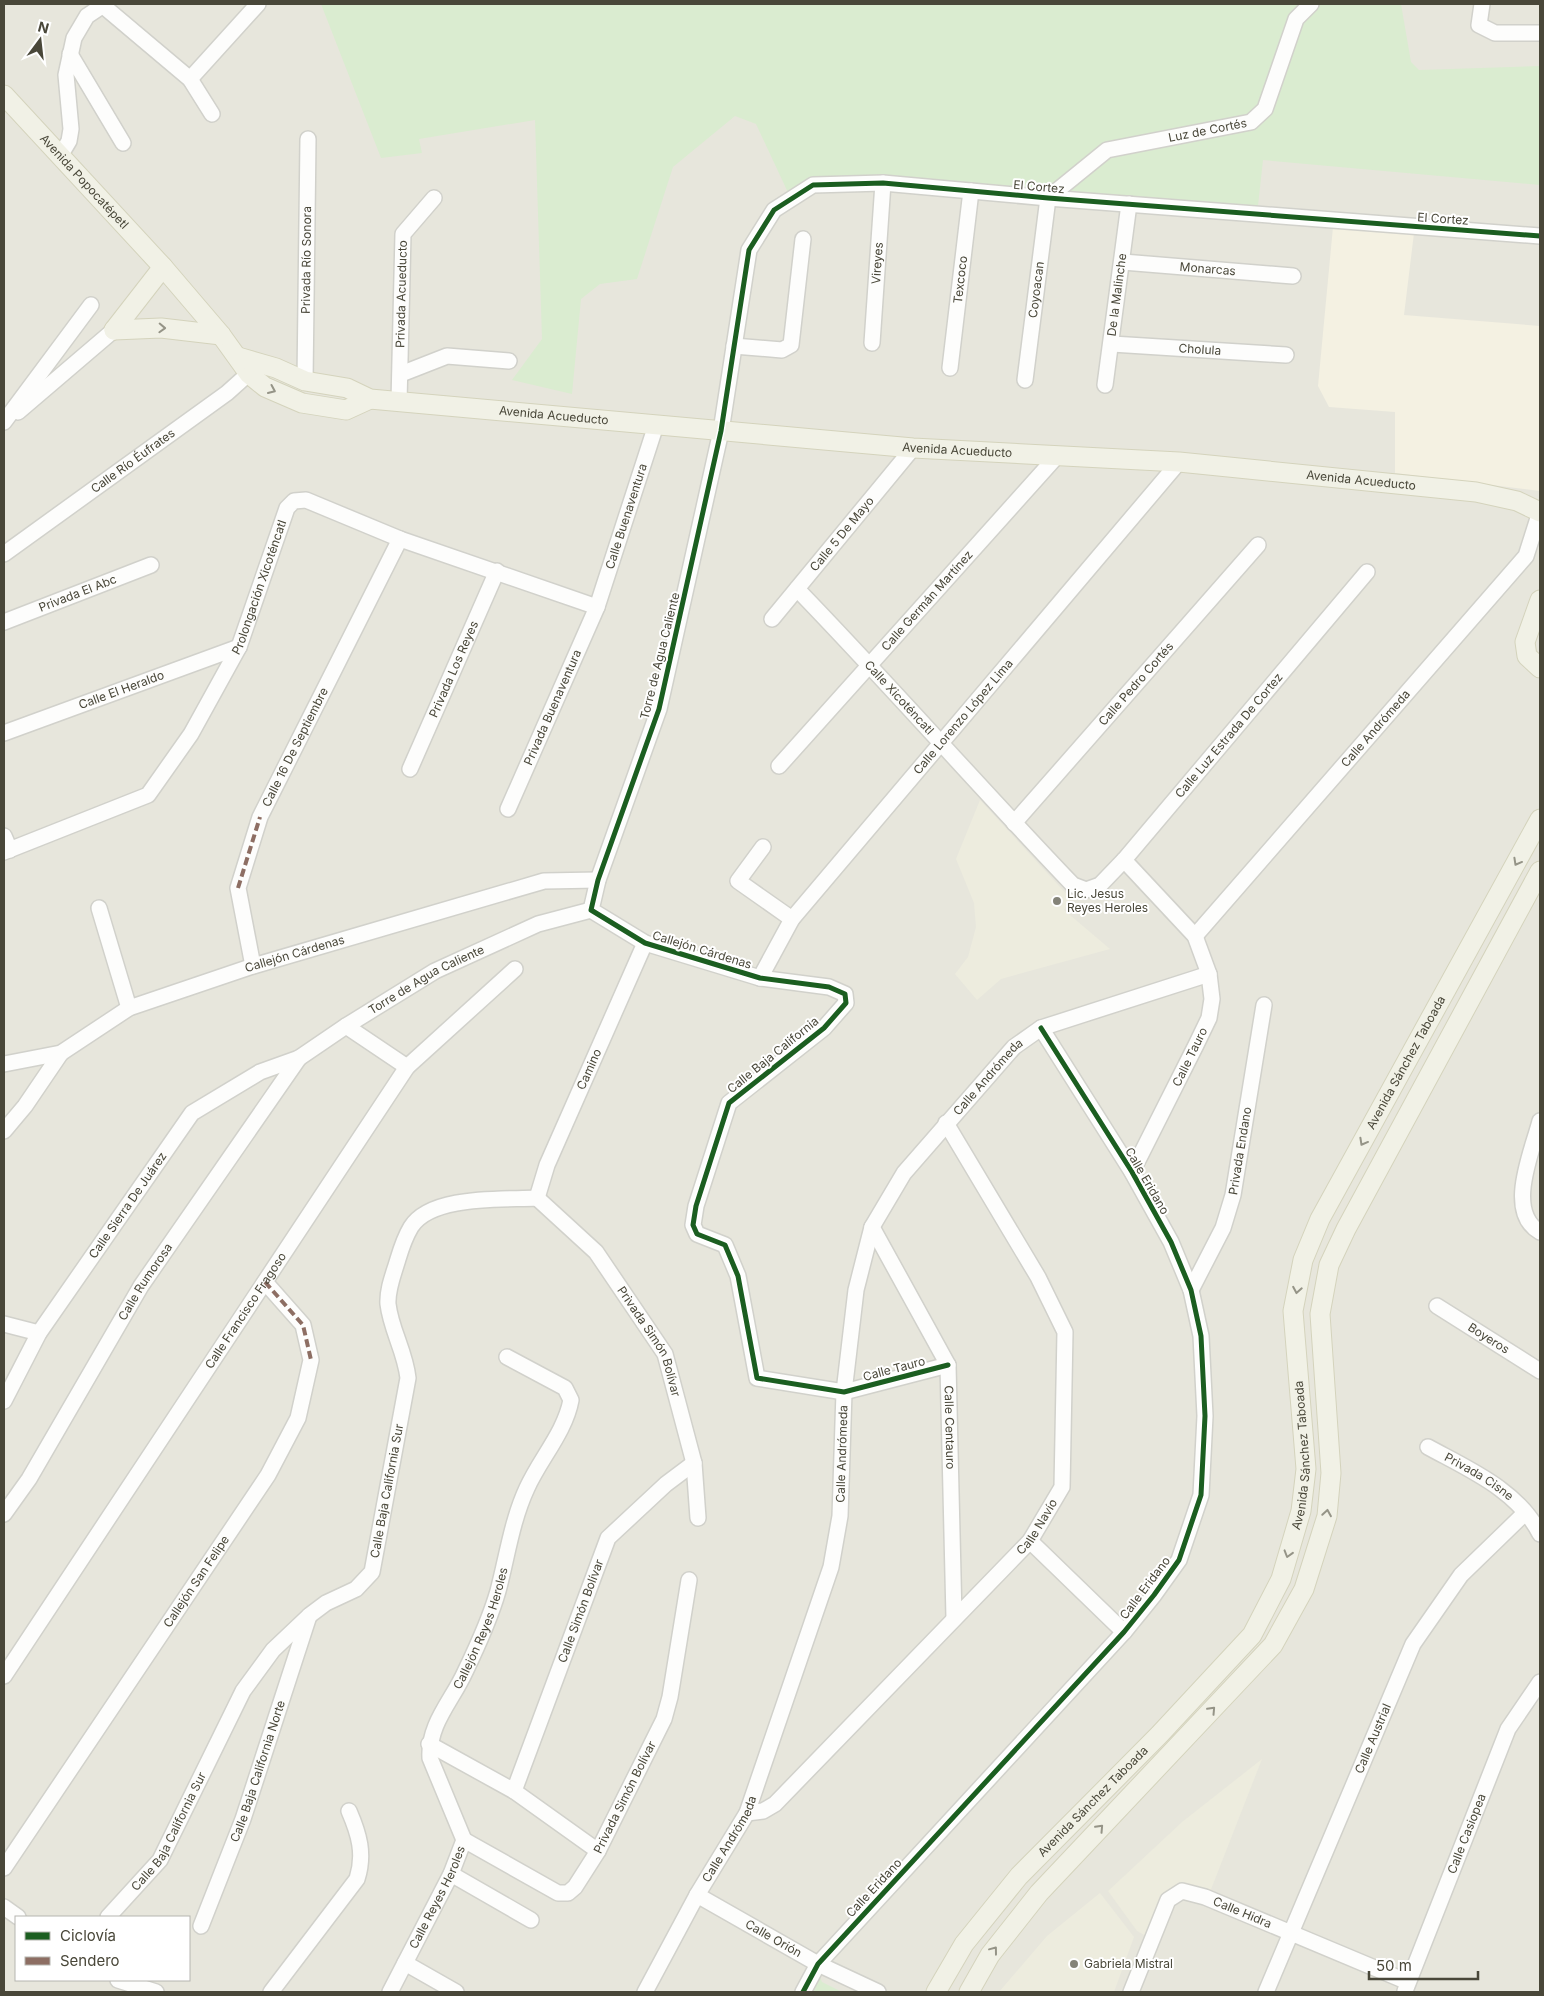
<svg xmlns="http://www.w3.org/2000/svg" width="1544" height="1996" font-family="Inter,sans-serif">
<style>
.residential{fill:#e7e6dc;fill-rule:evenodd}
.commercial{fill:#f4f1e2}
.education{fill:#edecde}
.green{fill:#daecd0}
.lines{fill:none;stroke-linecap:round;stroke-linejoin:round}
.minor-casing{stroke:#d1d1cb;stroke-width:18}
.major-casing{stroke:#d4d3bc;stroke-width:21}
.minor{stroke:#fdfdfc;stroke-width:15}
.major{stroke:#f1f1e6;stroke-width:19}
.quiet{stroke:#8d6e63;stroke-width:4;stroke-dasharray:8 4;stroke-linecap:butt}
.cycleway-casing{stroke:#fff;stroke-width:8}
.cycleway{stroke:#1b5e20;stroke-width:5}
.oneway{stroke:#959487}
.poi-dot{fill:#848378;stroke:#fff;stroke-width:2}
.labels{text-anchor:middle;stroke-width:4;stroke-linejoin:round;paint-order:stroke}
.street-label{font-size:12px;fill:#494739;stroke:#fff}
.poi-label{font-size:12px;fill:#494739;stroke:#fff;text-anchor:start}
</style>
<rect width="100%" height="100%" fill="#f3f3ee"/>
<path class="residential" d="M4,4H1540V1992H4ZM16,1917H189V1980H16Z"/>
<polygon class="commercial" points="1333,227 1414,233 1404,315 1540,326 1540,491 1395,473 1395,412 1329,407 1318,386"/>
<g class="education">
<polygon points="980,800 1071,899 1064,910 1110,949 1001,979 977,1000 955,974 968,957 976,927 974,903 956,859"/>
<polygon points="1262,1759 1210,1892 1183,1888 1148,1937 1137,1931 1108,1891 1182,1822"/>
<polygon points="1100,1893 1134,1937 1114,1992 999,1992 1047,1936"/>
</g>
<g class="green">
<polygon points="321,4 1401,4 1411,62 1419,70 1540,66 1540,185 1263,160 1257,215 813,185 791,199 756,124 735,116 673,167 637,279 600,284 581,299 572,394 512,380 542,339 535,120 419,139 422,153 381,158"/>
<polygon points="819,1975 822,1982 842,1992 810,1992"/>
</g>
<g class="lines">
<defs>
<g id="minor">
<polyline points="101,4 190,79 212,114"/>
<polyline points="1482,4 1479,25 1495,33 1540,33"/>
<polyline points="70,54 123,143"/>
<polyline points="190,79 258,4"/>
<polyline points="60,156 69,141 71,129 66,75 74,38 87,16 105,4"/>
<path id="s1" d="M1123,262L1293,276"/>
<path id="s2" d="M872,343L883,183"/>
<path id="s3" d="M1112,344L1286,355"/>
<polyline points="734,346 782,350 791,345 803,239"/>
<path id="s4" d="M950,368L971,191"/>
<polyline points="401,374 447,356 509,361"/>
<path id="s5" d="M1025,380L1048,198L1107,150L1251,122L1265,109L1296,19L1311,4"/>
<path id="s6" d="M305,381L308,139"/>
<path id="s7" d="M1105,385L1129,204"/>
<path id="s8" d="M399,402L403,234L434,198"/>
<polyline points="18,412 114,330"/>
<polyline points="4,422 91,305"/>
<path id="s9" d="M4,554L227,393L256,367"/>
<path id="s10" d="M797,589C891,686 980,788 1073,885L1086,890L1100,885L1124,860L1367,572"/>
<path id="s11" d="M772,619L913,448"/>
<path id="s12" d="M4,622L151,565"/>
<path id="s13" d="M4,733L239,647"/>
<path id="s14" d="M779,766L1057,456"/>
<path id="s15" d="M410,769L497,571"/>
<path id="s16" d="M508,809L597,607L656,425"/>
<path id="s17" d="M1014,823L1258,545"/>
<polyline points="4,836 10,850"/>
<polyline points="763,847 738,881 792,919"/>
<path id="s18" d="M4,852L148,795L191,734L239,647L287,508L294,501L306,500L400,539L597,607"/>
<polyline points="1124,860 1195,936 1209,974 1212,999 1209,1018 1196,1045 1132,1172"/>
<polyline points="99,908 129,1008"/>
<path id="s19" d="M1195,936L1526,556L1540,512"/>
<path id="s20" d="M253,966L238,888L260,817L400,539"/>
<path id="s21" d="M760,978L792,919L1179,462"/>
<polyline points="346,1026 407,1067"/>
<path id="s22" d="M4,1064L61,1053L129,1008L253,966L544,881L598,880"/>
<path d="M1540,1121C1532,1152 1505,1212 1540,1232"/>
<polyline points="4,1131 25,1106 61,1053"/>
<path id="s23" d="M537,1198L596,1252L665,1354L694,1463L698,1518"/>
<path id="s24" d="M537,1198L547,1165L645,943"/>
<path id="s25" d="M872,1227L948,1365L954,1618"/>
<path id="s26" d="M1191,1290L1223,1228L1233,1195L1264,1005"/>
<path id="s27" d="M1437,1306L1540,1371"/>
<polyline points="4,1324 39,1333"/>
<polyline points="948,1365 844,1392 757,1378 738,1276 725,1245 697,1234 693,1225 696,1206 729,1103 824,1028 846,1003 845,994 829,987 760,978 645,943 591,910 598,880 659,709 721,431 749,250 774,210 813,185 883,183 1048,198 1540,236"/>
<path id="s28" d="M4,1401L39,1333L192,1113L260,1072L299,1058L346,1026L435,971L538,924L591,910"/>
<path id="s29" d="M1428,1447C1468,1469 1518,1490 1540,1534"/>
<path id="s30" d="M4,1514L29,1479L141,1286L299,1058"/>
<polyline points="1030,1541 1124,1632"/>
<path id="s31" d="M4,1676L407,1067L515,969"/>
<polyline points="429,1744 514,1791 598,1851"/>
<path id="s32" d="M514,1791L608,1538L666,1484L694,1463"/>
<path id="s33" d="M747,1813L763,1811L775,1804L1030,1541L1062,1487L1065,1332L1038,1277L946,1123"/>
<path id="s34" d="M464,1840L558,1893H568L575,1887L598,1851L664,1719L670,1697L689,1580"/>
<path id="s35" d="M4,1868L268,1475L298,1418L311,1360L303,1325L265,1282"/>
<polyline points="451,1874 531,1920"/>
<path id="s36" d="M697,1895L818,1964L878,1992"/>
<polyline points="4,1907 18,1917"/>
<path id="s37" d="M108,1917L160,1860L243,1691L273,1650L310,1615L326,1603L356,1589L372,1572L408,1378C405,1351 391,1330 388,1304C387,1289 394,1273 398,1259C401,1249 405,1237 411,1227C431,1195 502,1200 537,1198"/>
<path id="s38" d="M201,1926L243,1819L309,1616"/>
<polyline points="405,1963 456,1992"/>
<polyline points="118,1980 156,1992"/>
<path id="s39" d="M1405,1991L1508,1729L1540,1682"/>
<path d="M271,1992L357,1879C365,1854 359,1834 349,1811"/>
<path id="s40" d="M390,1992L451,1874L464,1840L430,1758C428,1724 452,1701 465,1672C478,1645 490,1619 498,1591C507,1557 512,1520 527,1488C540,1459 565,1432 571,1400L565,1388L507,1357"/>
<path id="s41" d="M645,1992L697,1895L747,1813L831,1567L840,1516L844,1392L856,1290L872,1227L904,1173L1014,1047L1041,1028L1209,974"/>
<polyline points="803,1992 818,1964 1124,1632 1154,1595 1179,1560 1201,1495 1205,1416 1201,1336 1191,1290 1171,1242 1132,1172 1041,1028"/>
<path id="s42" d="M1131,1992L1168,1900L1182,1891L1205,1897L1408,1982"/>
<path id="s43" d="M1266,1992L1413,1644L1461,1575L1525,1513"/>
</g>
<g id="major">
<path id="s44" d="M4,95L163,267L221,335L249,374L265,387L302,403L346,410L370,399"/>
<polyline points="114,330 161,328 221,335"/>
<polyline points="114,330 163,267"/>
<path id="s45" d="M238,357L276,368L305,381L347,388L370,399L913,448L1179,462L1476,492L1517,501L1540,512"/>
<polyline points="1540,600 1525,642 1527,656 1540,668"/>
<path id="s46" d="M936,1992L964,1944L1019,1876L1159,1735L1252,1635L1281,1579L1301,1511L1306,1469L1293,1311L1303,1260L1320,1219L1540,819"/>
<polyline points="969,1992 990,1955 1039,1893 1273,1645 1304,1589 1327,1516 1331,1473 1320,1314 1329,1265 1346,1229 1540,871"/>
</g>
</defs>
<use href="#minor" class="minor-casing"/>
<use href="#major" class="major-casing"/>
<use href="#minor" class="minor"/>
<use href="#major" class="major"/>
<g class="quiet">
<polyline points="238,888 260,817"/>
<polyline points="265,1282 303,1325 311,1360"/>
</g>
<defs>
<g id="cycleway">
<polyline points="948,1365 844,1392 757,1378 738,1276 725,1245 697,1234 693,1225 696,1206 729,1103 824,1028 846,1003 845,994 829,987 760,978 645,943 591,910 598,880 659,709 721,431 749,250 774,210 813,185 883,183 1048,198 1540,236"/>
<polyline points="803,1992 818,1964 1124,1632 1154,1595 1179,1560 1201,1495 1205,1416 1201,1336 1191,1290 1171,1242 1132,1172 1041,1028"/>
</g>
</defs>
<use href="#cycleway" class="cycleway-casing"/>
<use href="#cycleway" class="cycleway"/>
</g>
<defs><path id="oneway-chevron" d="M-2-3.5L2.5 0L-2 3.5" fill="none" stroke-width="1.6" stroke-linecap="round" stroke-linejoin="round" transform="scale(1.25)"/></defs>
<g class="oneway">
<use href="#oneway-chevron" transform="translate(162 328) rotate(2)"/>
<use href="#oneway-chevron" transform="translate(272 390) rotate(24)"/>
<use href="#oneway-chevron" transform="translate(1517 862) rotate(119)"/>
<use href="#oneway-chevron" transform="translate(1363 1142) rotate(119)"/>
<use href="#oneway-chevron" transform="translate(1297 1290) rotate(100)"/>
<use href="#oneway-chevron" transform="translate(1327 1513) rotate(-81)"/>
<use href="#oneway-chevron" transform="translate(1288 1554) rotate(107)"/>
<use href="#oneway-chevron" transform="translate(1212 1710) rotate(-47)"/>
<use href="#oneway-chevron" transform="translate(1100 1828) rotate(-47)"/>
<use href="#oneway-chevron" transform="translate(994 1950) rotate(-53)"/>
</g>
<g class="poi-dot">
<circle cx="1057" cy="901" r="5"/>
<circle cx="1074" cy="1964" r="5"/>
</g>
<g class="labels">
<g class="street-label">
<text dy="4" stroke="none"><textPath href="#s5" startOffset="362">Luz de Cortés</textPath></text>
<text dy="4" stroke="none"><textPath href="#s44" startOffset="118">Avenida Popocatépetl</textPath></text>
<text transform="translate(1039 187) rotate(5)" y="4">El Cortez</text>
<text transform="translate(1443 219) rotate(4)" y="4">El Cortez</text>
<text dy="4" stroke="none"><textPath href="#s6" startOffset="121">Privada Río Sonora</textPath></text>
<text dy="4" stroke="none"><textPath href="#s2" startOffset="80">Vireyes</textPath></text>
<text dy="4" stroke="none"><textPath href="#s1" startOffset="85">Monarcas</textPath></text>
<text dy="4" stroke="none"><textPath href="#s4" startOffset="89">Texcoco</textPath></text>
<text dy="4" stroke="none"><textPath href="#s5" startOffset="91">Coyoacan</textPath></text>
<text dy="4" stroke="none"><textPath href="#s8" startOffset="108">Privada Acueducto</textPath></text>
<text dy="4" stroke="none"><textPath href="#s7" startOffset="91">De la Malinche</textPath></text>
<text dy="4" stroke="none"><textPath href="#s3" startOffset="88">Cholula</textPath></text>
<text dy="4" stroke="none"><textPath href="#s45" startOffset="324">Avenida Acueducto</textPath></text>
<text dy="4" stroke="none"><textPath href="#s45" startOffset="729">Avenida Acueducto</textPath></text>
<text dy="4" stroke="none"><textPath href="#s9" startOffset="159">Calle Río Éufrates</textPath></text>
<text dy="4" stroke="none"><textPath href="#s45" startOffset="1134">Avenida Acueducto</textPath></text>
<text dy="4" stroke="none"><textPath href="#s16" startOffset="316">Calle Buenaventura</textPath></text>
<text dy="4" stroke="none"><textPath href="#s11" startOffset="110">Calle 5 De Mayo</textPath></text>
<text dy="4" stroke="none"><textPath href="#s18" startOffset="392">Prolongación Xicoténcatl</textPath></text>
<text dy="4" stroke="none"><textPath href="#s12" startOffset="79">Privada El Abc</textPath></text>
<text dy="4" stroke="none"><textPath href="#s14" startOffset="222">Calle Germán Martínez</textPath></text>
<text transform="translate(660 656) rotate(-76)" y="4">Torre de Agua Caliente</text>
<text dy="4" stroke="none"><textPath href="#s15" startOffset="109">Privada Los Reyes</textPath></text>
<text dy="4" stroke="none"><textPath href="#s17" startOffset="185">Calle Pedro Cortés</textPath></text>
<text dy="4" stroke="none"><textPath href="#s13" startOffset="125">Calle El Heraldo</textPath></text>
<text dy="4" stroke="none"><textPath href="#s10" startOffset="149">Calle Xicoténcatl</textPath></text>
<text dy="4" stroke="none"><textPath href="#s16" startOffset="111">Privada Buenaventura</textPath></text>
<text dy="4" stroke="none"><textPath href="#s21" startOffset="332">Calle Lorenzo López Lima</textPath></text>
<text dy="4" stroke="none"><textPath href="#s19" startOffset="275">Calle Andrómeda</textPath></text>
<text dy="4" stroke="none"><textPath href="#s10" startOffset="631">Calle Luz Estrada De Cortez</textPath></text>
<text dy="4" stroke="none"><textPath href="#s20" startOffset="232">Calle 16 De Septiembre</textPath></text>
<text transform="translate(702 950) rotate(17)" y="4">Callejón Cárdenas</text>
<text dy="4" stroke="none"><textPath href="#s22" startOffset="314">Callejón Cárdenas</textPath></text>
<text dy="4" stroke="none"><textPath href="#s28" startOffset="615">Torre de Agua Caliente</textPath></text>
<text transform="translate(773 1055) rotate(-39)" y="4">Calle Baja California</text>
<text transform="translate(1190 1057) rotate(-64)" y="4">Calle Tauro</text>
<text dy="4" stroke="none"><textPath href="#s46" startOffset="1088">Avenida Sánchez Taboada</textPath></text>
<text dy="4" stroke="none"><textPath href="#s24" startOffset="139">Camino</textPath></text>
<text dy="4" stroke="none"><textPath href="#s41" startOffset="1000">Calle Andrómeda</textPath></text>
<text dy="4" stroke="none"><textPath href="#s26" startOffset="149">Privada Endano</textPath></text>
<text transform="translate(1147 1181) rotate(60)" y="4">Calle Eridano</text>
<text dy="4" stroke="none"><textPath href="#s28" startOffset="232">Calle Sierra De Juárez</textPath></text>
<text dy="4" stroke="none"><textPath href="#s30" startOffset="272">Calle Rumorosa</textPath></text>
<text dy="4" stroke="none"><textPath href="#s31" startOffset="438">Calle Francisco Fragoso</textPath></text>
<text dy="4" stroke="none"><textPath href="#s27" startOffset="61">Boyeros</textPath></text>
<text dy="4" stroke="none"><textPath href="#s23" startOffset="185">Privada Simón Bolívar</textPath></text>
<text transform="translate(894 1369) rotate(-15)" y="4">Calle Tauro</text>
<text dy="4" stroke="none"><textPath href="#s25" startOffset="220">Calle Centauro</textPath></text>
<text dy="4" stroke="none"><textPath href="#s41" startOffset="580">Calle Andrómeda</textPath></text>
<text dy="4" stroke="none"><textPath href="#s46" startOffset="668">Avenida Sánchez Taboada</textPath></text>
<text dy="4" stroke="none"><textPath href="#s29" startOffset="59">Privada Cisne</textPath></text>
<text dy="4" stroke="none"><textPath href="#s37" startOffset="526">Calle Baja California Sur</textPath></text>
<text dy="4" stroke="none"><textPath href="#s33" startOffset="412">Calle Navío</textPath></text>
<text dy="4" stroke="none"><textPath href="#s35" startOffset="345">Callejón San Felipe</textPath></text>
<text transform="translate(1145 1588) rotate(-53)" y="4">Calle Eridano</text>
<text dy="4" stroke="none"><textPath href="#s32" startOffset="192">Calle Simón Bolívar</textPath></text>
<text dy="4" stroke="none"><textPath href="#s40" startOffset="399">Callejón Reyes Heroles</textPath></text>
<text dy="4" stroke="none"><textPath href="#s43" startOffset="275">Calle Austrial</textPath></text>
<text dy="4" stroke="none"><textPath href="#s38" startOffset="165">Calle Baja California Norte</textPath></text>
<text dy="4" stroke="none"><textPath href="#s34" startOffset="230">Privada Simón Bolívar</textPath></text>
<text dy="4" stroke="none"><textPath href="#s46" startOffset="248">Avenida Sánchez Taboada</textPath></text>
<text dy="4" stroke="none"><textPath href="#s37" startOffset="106">Calle Baja California Sur</textPath></text>
<text dy="4" stroke="none"><textPath href="#s39" startOffset="169">Calle Casiopea</textPath></text>
<text dy="4" stroke="none"><textPath href="#s41" startOffset="175">Calle Andrómeda</textPath></text>
<text transform="translate(874 1888) rotate(-47)" y="4">Calle Eridano</text>
<text dy="4" stroke="none"><textPath href="#s40" startOffset="106">Calle Reyes Heroles</textPath></text>
<text dy="4" stroke="none"><textPath href="#s42" startOffset="180">Calle Hidra</textPath></text>
<text dy="4" stroke="none"><textPath href="#s36" startOffset="88">Calle Orión</textPath></text>
</g>
<g class="poi-label">
<text x="1067" y="898">Lic. Jesus<tspan x="1067" dy="14">Reyes Heroles</tspan></text>
<text x="1084" y="1968">Gabriela Mistral</text>
</g>
</g>
<rect width="1544" height="1996" fill="none" stroke="#494739" stroke-width="10"/>
<rect x="15" y="1916" width="175" height="65" fill="#ffffff" stroke="#b6b5b0"/>
<rect x="25" y="1932" width="25" height="8" fill="#1b5e20" stroke="#b6b5b0"/>
<text x="60" y="1941" font-size="15" fill="#494739">Ciclovía</text>
<rect x="25" y="1957" width="25" height="8" fill="#8d6e63" stroke="#b6b5b0"/>
<text x="60" y="1966" font-size="15" fill="#494739">Sendero</text>
<g transform="translate(40 40) rotate(15)" stroke="#ffffff" stroke-width="4" paint-order="stroke">
<path d="M0-4L9 19L0 12L-9 19Z" fill="#494739"/>
<text y="-8" font-size="14" font-weight="bold" text-anchor="middle" fill="#494739">N</text>
</g>
<path d="M1369 1971v8h109v-8" fill="none" stroke="#494739" stroke-width="2.5"/>
<text x="1376" y="1971" font-size="15" fill="#494739" stroke="#ffffff" stroke-width="4" paint-order="stroke">50 m</text>
</svg>
